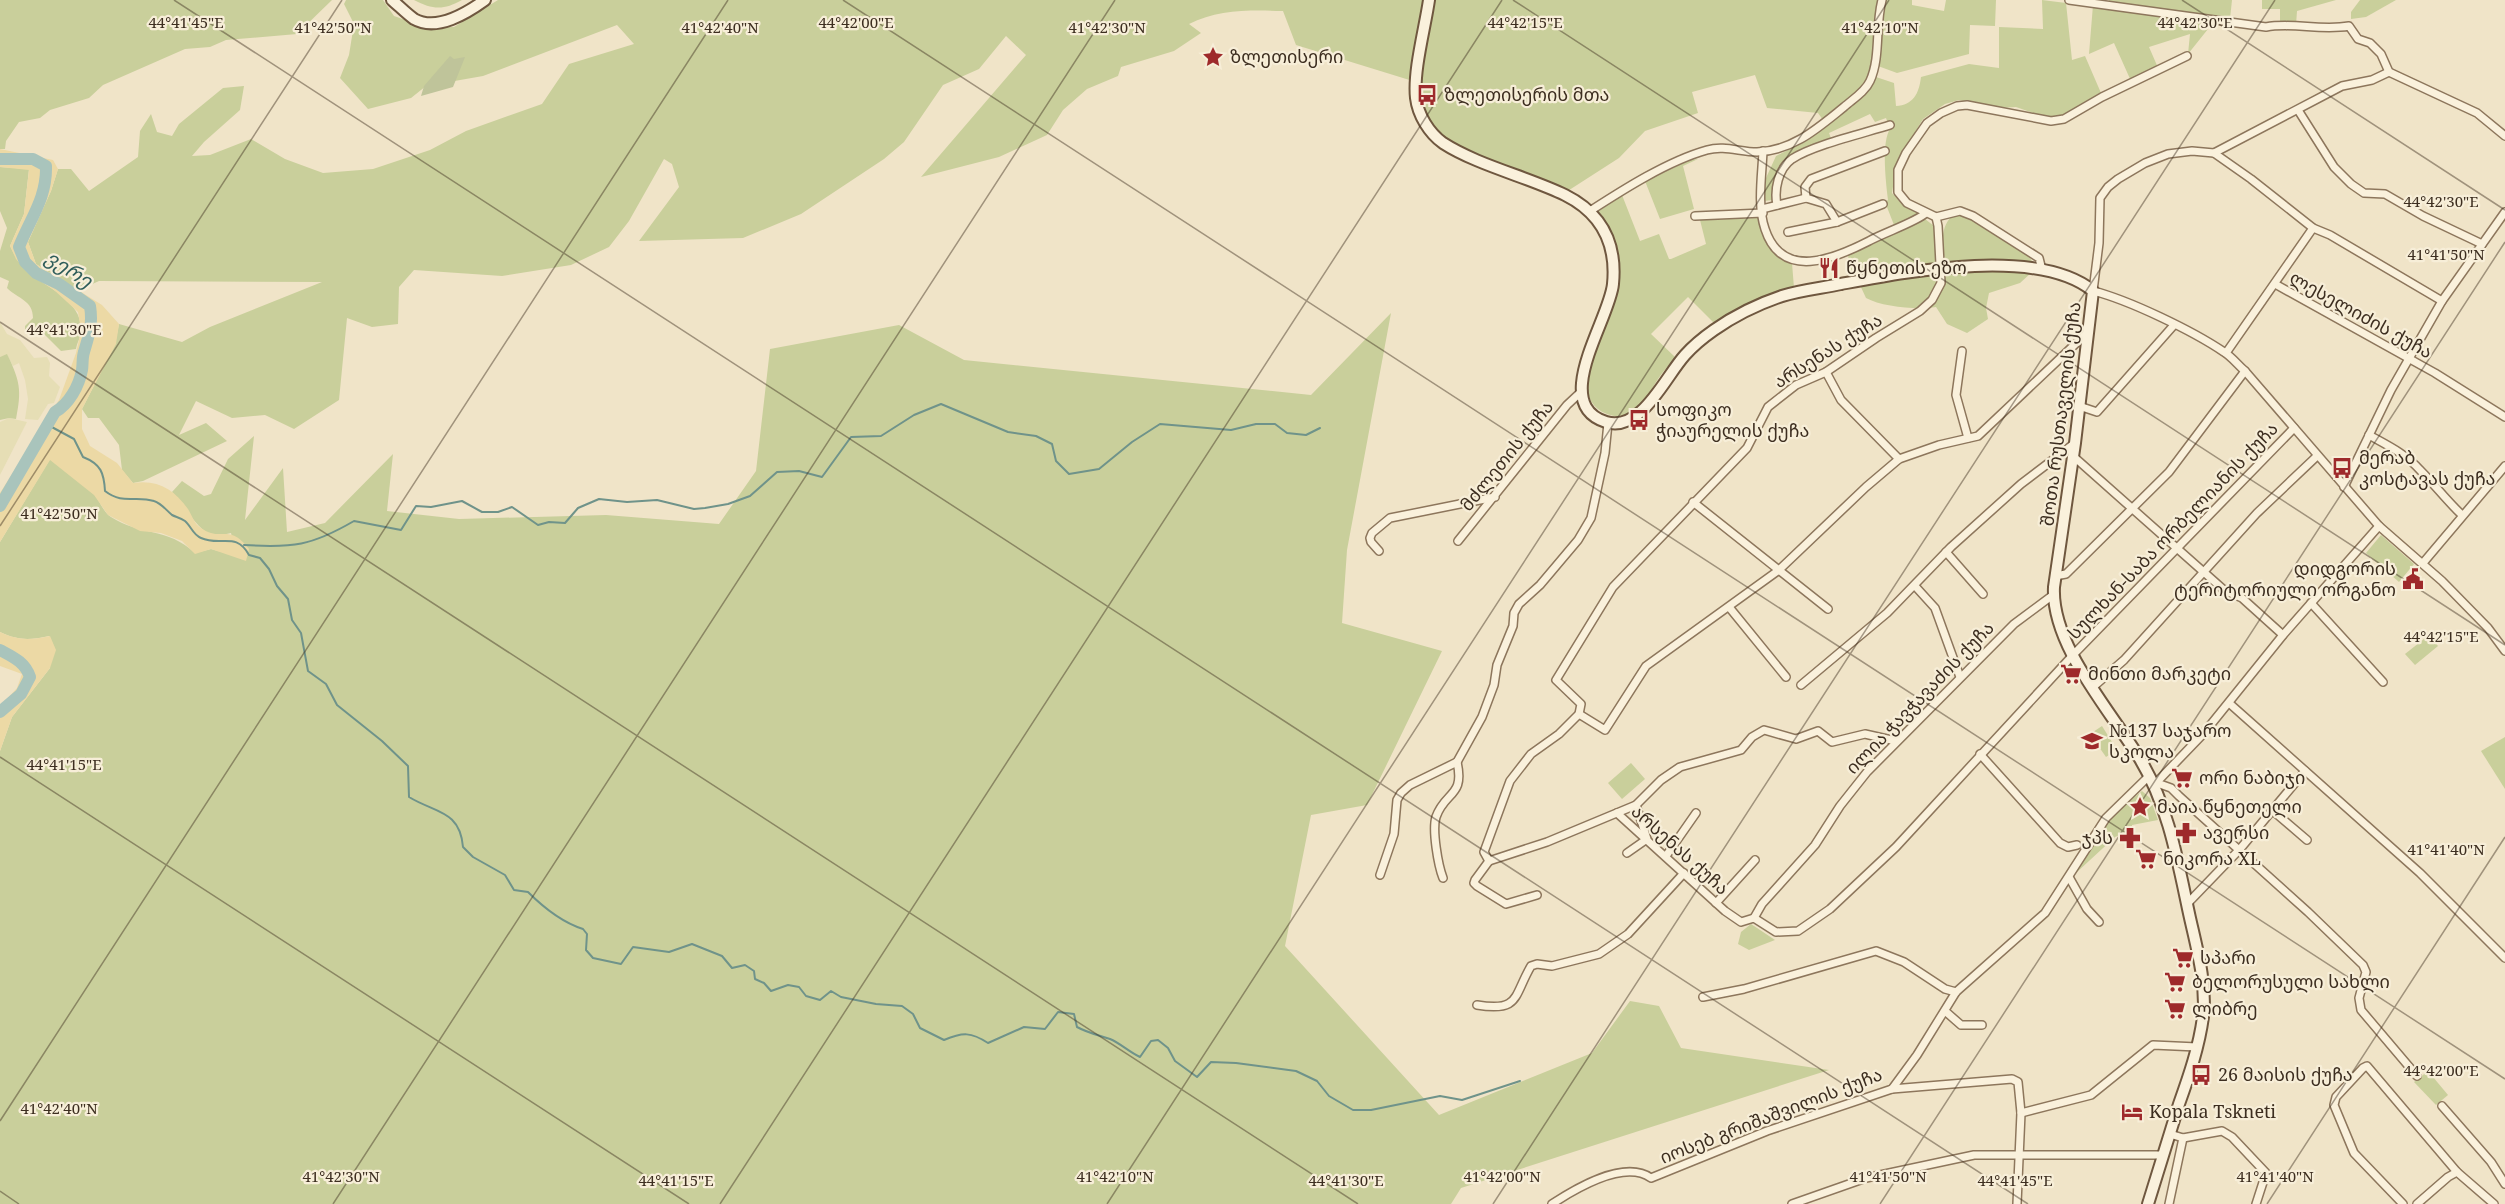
<svg xmlns="http://www.w3.org/2000/svg" width="2505" height="1204" font-family="'Noto Serif','Noto Sans Georgian',serif">
<style>
.farmland{fill:#e6deb5}
.green{fill:#c9cf9b}
.sand{fill:#ecd9a5}
.cemetery{fill:#bfc49a}
.lines{fill:none;stroke-linecap:round;stroke-linejoin:round}
.stream{stroke:#6f938a;stroke-width:2}
.river{stroke:#a9c4bc;stroke-width:12}
.street-casing{stroke:#8d765c;stroke-width:10}
.secondary-casing{stroke:#6f573f;stroke-width:14}
.street{stroke:#faf1dc;stroke-width:7}
.secondary{stroke:#faf1dc;stroke-width:10}
.ticks{fill:none;stroke:#3d2e20;stroke-width:1.5;stroke-opacity:0.45}
.labels{text-anchor:middle;stroke-width:4.5;stroke-linejoin:round;paint-order:stroke}
.poi-label{font-size:18px;fill:#3d2e20;stroke:#f7eed8;text-anchor:start}
.street-label{font-size:18px;fill:#3d2e20;stroke:#f7eed8}
.water-label{font-size:20px;font-style:italic;fill:#2f5d5a;stroke:#f7eed8}
.ticks-label{font-size:15px;text-anchor:middle;fill:#3d2e20;stroke:#f7eed8;stroke-width:4.5;stroke-linejoin:round;paint-order:stroke}
</style>
<rect width="100%" height="100%" fill="#f0e4c8"/>
<g class="farmland">
<polygon points="0,322 7,334 20,340 34,358 47,357 50,363 49,376 60,387 54,403 48,404 38,420 25,419 28,399 25,380 19,363 13,366 7,355 0,357"/>
<polygon points="9,418 27,422 0,475 0,422"/>
</g>
<g class="green">
<polygon points="0,0 332,0 297,34 226,40 210,47 185,49 103,85 89,98 50,110 40,118 19,122 6,141 5,149 0,149"/>
<path d="M346,0H383L394,16L426,27H454L498,0H1882L1869,82L1843,108L1823,120L1818,113L1767,108L1755,75L1692,92L1698,113L1645,131L1619,158L1563,194L1442,142L1419,114L1416,82L1296,45L1283,11C1252,10 1218,9 1189,24L1201,33L1174,51L1121,67L1118,76L1087,89L1063,110L1047,135L999,157L921,177L1026,55L1006,36L979,69L943,85L904,142L884,159L801,214L743,238L639,241L679,187L672,164L664,159L629,221L609,247L571,265L502,276L414,270L399,287L398,324L372,327L347,318L339,400L294,429L265,415L232,418L196,401L179,435L206,423L227,441L143,481L133,483L122,470L119,445L99,418H88L82,409L115,344L119,324L182,342L210,327L322,282L99,281L77,291L36,264L28,242L51,191L58,169H71L89,191L138,157L140,131L151,114L157,132L172,136L179,124L223,88L244,86L240,110L204,142L192,156L210,155L251,139L285,159L323,173L373,169L430,150L466,131L542,104L569,64L634,44L617,25L483,76L426,86L411,98L368,109L340,78L349,55L354,24L344,4Z"/>
<path d="M414,0H462C444,10 433,10 414,0Z"/>
<polygon points="1885,0 1912,0 1912,5 1944,11 1946,0 1996,0 1995,26 1970,25 1969,54 1897,73 1878,66 1882,11"/>
<path d="M2042,0L2066,3L2072,60L2085,56L2101,93L2062,117L2051,119L2016,107L1999,108L1959,100L1945,104L1923,119L1897,162L1892,193L1901,203L1920,213L1894,225L1885,202L1888,200C1886,183 1881,143 1890,129L1886,118L1875,122L1870,114L1829,133L1832,141L1790,159L1773,200L1764,201L1766,178L1776,156L1808,140L1860,97L1873,76L1894,83L1896,106C1913,105 1919,94 1921,77L1969,64L1999,68V27L2043,29Z"/>
<polygon points="2109,0 2232,0 2230,19 2109,3"/>
<polygon points="2262,0 2336,0 2297,11 2296,25 2280,22 2280,9 2262,9"/>
<polygon points="2360,0 2396,0 2366,17 2351,19 2351,12"/>
<polygon points="2093,5 2210,21 2208,29 2188,54 2190,34 2149,47 2159,70 2131,81 2114,43 2089,54"/>
<polygon points="1698,159 1683,166 1694,209 1660,219 1645,181 1690,160"/>
<path d="M0,167L29,169L24,214L10,246C15,256 20,266 29,273C48,288 83,302 81,331C81,336 77,343 76,349L61,351L45,335L25,331V326L33,318C33,300 18,299 7,288L9,281L0,277V251L7,228L0,211Z"/>
<path d="M1622,195L1640,241L1659,234L1669,259H1671L1706,244L1700,220L1759,218C1762,239 1773,254 1792,263L1794,288L1755,301L1714,323L1688,297L1651,334L1675,357C1670,364 1663,371 1658,379C1647,396 1635,425 1607,414C1556,394 1619,310 1619,272C1619,251 1605,232 1596,213Z"/>
<path d="M1958,215L1970,219L2029,256L2033,263L2007,260L1945,262C1943,245 1939,229 1952,216Z"/>
<polygon points="1925,219 1934,226 1938,254 1936,263 1851,276 1848,255 1881,237 1920,220"/>
<path d="M1952,272H2032L2020,283L1989,293L1986,308L1988,319L1967,333L1947,324L1936,307C1918,310 1882,307 1866,298L1860,285Z"/>
<path d="M1391,313L1347,550L1342,623L1442,651L1367,805L1311,815L1285,946L1439,1115L1592,1053L1630,1001L1659,1006L1681,1048L1829,1070L1461,1188L1451,1204H0V751L12,717L50,668L49,636C30,640 19,641 0,632V542L50,459C64,470 81,481 94,494C100,501 103,512 111,517C141,536 167,527 195,553L211,549L236,556L231,533C226,534 217,536 212,535C199,532 182,503 172,492L182,481L204,496L211,494L228,459L254,436L245,520L283,468L287,532L325,523L393,454L387,511L459,519L606,515L719,524L756,471L770,349L899,325L964,360L1311,395Z"/>
<path d="M7,354C20,381 22,390 16,419L9,418L0,420V357Z"/>
<polygon points="2381,535 2414,564 2399,582 2366,553"/>
<polygon points="2429,635 2438,646 2415,665 2405,654"/>
<polygon points="2102,726 2117,750 2106,757 2090,734"/>
<polygon points="2505,737 2505,789 2481,751"/>
<polygon points="1631,763 1645,779 1622,799 1608,783"/>
<polygon points="2142,791 2150,798 2158,820 2132,825 2132,830 2115,837 2077,872 2076,870 2108,819"/>
<polygon points="1751,924 1775,940 1749,950 1738,944 1741,932"/>
<polygon points="2428,1071 2448,1095 2436,1105 2414,1082"/>
</g>
<g class="sand">
<path d="M0,149L53,160L58,169L51,191L28,242L36,264L102,305L119,324L116,344L82,409V429L90,446L117,463L133,483C157,479 174,489 188,509C192,515 194,524 201,528C222,543 228,522 249,549L246,561L211,549L195,554L182,541L161,533L140,531L108,515L94,495L50,460L0,542V493L59,400L76,353L81,331L78,312L54,290L27,272L16,259L10,246L24,214L29,170L0,167Z"/>
<path d="M0,632C19,641 30,640 50,636L56,650L50,668L12,717L0,751V707L17,688L22,674L0,666Z"/>
</g>
<polygon class="cemetery" points="450,56 454,59 465,57 453,87 421,96 424,86"/>
<g class="lines">
<g class="stream">
<path d="M48,425L74,439L83,457C101,464 104,473 105,491C123,505 135,495 154,501C161,503 166,510 172,515C176,517 181,518 185,521C191,526 193,535 201,538C221,547 236,531 249,555L260,558L269,569L277,586L288,599L292,620L301,633L308,671L326,684L337,705L382,741L408,766L409,797C435,813 460,810 463,847L473,857L505,875L514,890L528,892C544,908 561,922 583,929L587,934L586,950L593,958L621,964L633,947L669,952L692,944L722,956L732,968L745,965L754,971L755,979L764,983L771,991L788,985L799,987L806,996L820,1000L831,991L841,997L876,1004L902,1006L913,1014L920,1028L944,1040C963,1032 971,1032 988,1043L1024,1027L1045,1029L1058,1012L1074,1014L1077,1027C1088,1033 1098,1035 1110,1039C1120,1043 1129,1052 1140,1057L1151,1041L1158,1040L1168,1048L1175,1061L1197,1077L1211,1062L1236,1063L1296,1071L1317,1081L1329,1096L1353,1110H1371L1440,1096L1462,1100L1520,1081"/>
<path d="M244,545C293,548 311,546 354,521L401,530L416,506L431,507L462,501L482,512H498L512,507L538,525L549,522L565,523L578,508L599,499L627,502L657,500L694,509L705,508L728,504L750,496L777,472L799,471L822,477L851,437L881,436L914,415L941,404L1008,432L1036,436L1052,444L1056,461L1069,474L1099,469L1132,442L1160,424L1231,430L1256,424H1275L1287,433L1306,435L1320,428"/>
</g>
<g class="river">
<path d="M0,159H33L46,166C47,198 30,219 19,247L25,262L36,273L59,284L90,306C93,324 89,335 84,352C82,358 83,364 82,370C79,386 69,404 55,412L0,506"/>
<path d="M0,650C13,657 25,662 30,677L21,694L0,712"/>
</g>
<defs>
<g id="street">
<path d="M2069,0L2266,27C2293,22 2321,31 2349,26L2358,39L2370,43L2381,54L2389,72L2477,113L2505,136"/>
<polyline points="2298,110 2334,167 2351,184 2364,193 2385,194 2423,216 2482,244"/>
<path d="M1763,151C1762,175 1757,206 1765,229C1782,281 1834,259 1869,241C1883,233 1916,222 1926,213"/>
<polyline points="2214,153 2342,86 2372,80 2389,72"/>
<polyline points="1806,198 1805,187 1811,179 1885,151"/>
<path d="M1777,205C1774,190 1778,169 1792,159C1813,145 1865,133 1890,125"/>
<polyline points="1762,209 1806,198 1826,204 1837,222"/>
<path d="M1590,211C1624,189 1668,161 1707,150C1724,145 1740,152 1757,152C1793,151 1819,127 1844,107C1853,99 1865,92 1870,81C1881,57 1875,26 1882,0"/>
<polyline points="1695,216 1763,213"/>
<polyline points="1788,232 1837,222 1883,204"/>
<polyline points="2042,270 2039,258 1973,216 1960,211 1936,217 1907,203 1898,192 1898,170 1906,153 1927,123 1941,113 1957,106 1967,105 2051,121 2064,119 2102,97 2187,56"/>
<polyline points="2275,284 2435,373 2505,417"/>
<path d="M2442,301L2330,235L2313,228L2251,179L2214,153L2192,151L2168,154L2145,163L2118,179L2108,187L2100,198L2099,243L2093,291C2129,300 2193,331 2224,352C2232,357 2238,365 2245,371L2379,526L2442,581L2488,628L2505,651"/>
<polyline points="1962,351 1956,395 1968,438"/>
<polyline points="2226,353 2313,228"/>
<polyline points="1826,372 1841,400 1899,459"/>
<polyline points="2079,406 2097,412 2174,325"/>
<path d="M2369,435C2387,445 2406,454 2420,470C2435,485 2447,501 2462,515"/>
<polyline points="2073,456 2224,590 2242,598 2283,635"/>
<polyline points="2344,487 2391,390 2442,301 2505,212"/>
<polyline points="1693,502 1828,609"/>
<polyline points="1458,541 1567,405 1582,391"/>
<polyline points="1379,551 1371,542 1370,538 1372,533 1390,518 1495,497"/>
<polyline points="1946,552 1983,594"/>
<polyline points="2423,563 2505,466"/>
<polyline points="2055,576 2066,574 2169,472 2245,371"/>
<polyline points="1915,586 1935,608 1960,677"/>
<polyline points="2311,603 2383,682"/>
<polyline points="1729,607 1786,677"/>
<polyline points="1801,685 1887,613 1951,547 2021,484 2075,443"/>
<polyline points="2093,687 2124,660 2257,513 2317,456"/>
<polyline points="2229,703 2420,873 2505,958"/>
<polyline points="1579,714 1605,730 1646,666 1779,570 1866,487 1899,459 1939,445 1978,436 2088,332"/>
<polyline points="1896,741 1865,734 1832,742 1818,731 1796,739 1764,730 1752,737 1741,750 1680,767 1661,780 1636,805 1547,842 1489,861 1484,852 1510,781 1531,754 1559,734 1579,714 1581,704 1556,680 1613,587 1747,448 1768,407 1796,385 1826,372 1876,338 1920,311 1932,300 1941,283 1938,226 1936,217"/>
<polyline points="1980,754 2060,843 2068,847 2077,845"/>
<polyline points="2157,783 2171,788 2179,796 2308,912 2363,965 2366,972 2359,998 2361,1010 2417,1076"/>
<polyline points="2154,785 2204,733 2283,635 2379,526"/>
<polyline points="2272,810 2307,840"/>
<polyline points="1617,813 1725,911 1741,922 1754,918 1776,932 1798,931 1830,909 1896,847 2073,655 2294,428"/>
<polyline points="1627,853 1647,839 1636,805"/>
<polyline points="1666,856 1696,813"/>
<polyline points="1489,861 1475,880 1474,883 1477,886 1506,904 1537,895"/>
<polyline points="1380,875 1394,834 1397,800 1401,793 1410,785 1457,762 1482,717 1494,685 1497,665 1513,626 1514,613 1519,604 1540,585 1578,540 1591,518 1605,453 1608,423"/>
<polyline points="2069,877 2087,909 2099,922"/>
<path d="M1443,878C1438,865 1432,830 1436,817C1445,791 1465,797 1457,762"/>
<polyline points="1716,903 1755,860"/>
<polyline points="2187,904 2240,849 2305,771"/>
<polyline points="1754,918 1762,904 1815,845 1840,806 1867,772 2014,624 2053,595"/>
<polyline points="1703,997 1744,989 1876,951 1904,962 1945,989 1956,992"/>
<path d="M1477,1005C1520,1012 1513,997 1531,966L1537,964L1552,966L1599,954L1628,934L1684,873"/>
<polyline points="1945,1011 1961,1025 1982,1025"/>
<polyline points="1892,1089 2012,1079 2018,1082 2021,1113 2017,1204"/>
<polyline points="2442,1106 2491,1162 2505,1184"/>
<polyline points="2021,1113 2091,1095 2153,1045 2197,1047"/>
<polyline points="2183,1138 2222,1131 2232,1137 2266,1173 2256,1204"/>
<path d="M1552,1204C1575,1189 1624,1159 1651,1178L1767,1131L1892,1089L1917,1055L1956,992L2045,913L2106,818L2149,776"/>
<polyline points="1792,1204 1866,1178 1974,1155 2163,1155"/>
<polyline points="2169,1204 2183,1138 2170,1134"/>
<polyline points="2403,1204 2354,1153 2334,1105 2336,1097 2363,1068 2367,1066 2457,1172 2494,1204"/>
<polyline points="2417,1204 2448,1177 2457,1172"/>
</g>
<g id="secondary">
<path d="M392,0C399,6 407,14 414,19C437,32 467,13 485,0"/>
<path d="M1429,0C1425,28 1413,71 1416,98C1418,115 1429,133 1443,143C1477,165 1528,177 1565,195C1601,213 1617,243 1613,284C1610,319 1549,404 1606,422C1641,433 1665,377 1685,355C1693,346 1704,337 1714,330C1734,316 1758,304 1782,296C1801,290 1822,288 1841,284C1906,272 2038,246 2093,291L2075,443L2054,587C2051,645 2110,710 2140,759C2169,807 2178,863 2190,918C2197,949 2207,985 2203,1017C2199,1047 2189,1076 2179,1104C2169,1137 2158,1171 2148,1204"/>
</g>
</defs>
<use href="#street" class="street-casing"/>
<use href="#secondary" class="secondary-casing"/>
<use href="#street" class="street"/>
<use href="#secondary" class="secondary"/>
</g>
<path class="ticks" d="M174,0L2028,1204M843,0L2505,1079M1513,0L2505,645M2182,0L2505,210M0,322L1358,1204M0,526L342,0M0,757L689,1204M0,1121L728,0M0,1191L19,1204M333,1204L1115,0M720,1204L1502,0M1107,1204L1889,0M1493,1204L2275,0M1880,1204L2505,242M2267,1204L2505,837"/>
<defs>
<symbol id="sight-bare" viewBox="-9 -9 18 18"><path d="M0-6L1.8-2.2L6-1.7L2.9 1.2L3.7 5.4L0 3.3L-3.7 5.4L-2.9 1.2L-6-1.7L-1.8-2.2Z" fill="#9e2a2b" stroke="#f7eed8" stroke-width="2.5" paint-order="stroke"/></symbol>
<symbol id="bus-bare" viewBox="-9 -9 18 18"><path d="M-5-6H5V4H4V6H2V4H-2V6H-4V4H-5ZM-3.5-4V0h7V-4ZM-3.5 1.2v1.5H-2V1.2ZM2 1.2v1.5H3.5V1.2Z" fill="#9e2a2b" stroke="#f7eed8" stroke-width="2.5" paint-order="stroke"/></symbol>
<symbol id="restaurant-bare" viewBox="-9 -9 18 18"><path d="M-5-6h1v4h1v-4h1v4h1v-4h1v5L-1.5 .5V6h-2V.5L-5-1ZM5-6V6H3V1.5H1.5Q1.5-4 5-6Z" fill="#9e2a2b" stroke="#f7eed8" stroke-width="2.5" paint-order="stroke"/></symbol>
<symbol id="civic-bare" viewBox="-9 -9 18 18"><path d="M-.6-6.5H3V-4.5H.6V-3L4-1V1h2V6H-6V1h2V-1L-.6-3ZM-1.2 2.5V6h2.4V2.5Z" fill="#9e2a2b" stroke="#f7eed8" stroke-width="2.5" paint-order="stroke"/></symbol>
<symbol id="supermarket-bare" viewBox="-9 -9 18 18"><path d="M-6-5.5h2.5l.6 2H6L4.5 2H-2.5L-4.4-4H-6ZM-1.5 3.2a1.3 1.3 0 1 0 .1 0ZM3 3.2a1.3 1.3 0 1 0 .1 0Z" fill="#9e2a2b" stroke="#f7eed8" stroke-width="2.5" paint-order="stroke"/></symbol>
<symbol id="school-bare" viewBox="-9 -9 18 18"><path d="M0-5L7-2L0 1L-7-2ZM-4 1L0 2.5L4 1V4Q0 6-4 4Z" fill="#9e2a2b" stroke="#f7eed8" stroke-width="2.5" paint-order="stroke"/></symbol>
<symbol id="pharmacy-bare" viewBox="-9 -9 18 18"><path d="M-2-6h4v4h4v4h-4v4h-4v-4h-4v-4h4Z" fill="#9e2a2b" stroke="#f7eed8" stroke-width="2.5" paint-order="stroke"/></symbol>
<symbol id="hotel-bare" viewBox="-9 -9 18 18"><path d="M-6-4.5h1.5V1H6V5H4.5V3h-9V5H-6ZM-4 0a1.8 1.8 0 1 1 3.6 0ZM.5 0V-2.5h3Q6-2.5 6 0Z" fill="#9e2a2b" stroke="#f7eed8" stroke-width="2.5" paint-order="stroke"/></symbol>
</defs>
<g fill-rule="evenodd">
<use href="#sight-bare" x="1198" y="42" width="30" height="30"/>
<use href="#bus-bare" x="1412" y="80" width="30" height="30"/>
<use href="#restaurant-bare" x="1814" y="253" width="30" height="30"/>
<use href="#bus-bare" x="1624" y="405" width="30" height="30"/>
<use href="#bus-bare" x="2327" y="453" width="30" height="30"/>
<use href="#civic-bare" x="2398" y="564" width="30" height="30"/>
<use href="#supermarket-bare" x="2056" y="659" width="30" height="30"/>
<use href="#school-bare" x="2077" y="726" width="30" height="30"/>
<use href="#supermarket-bare" x="2167" y="763" width="30" height="30"/>
<use href="#sight-bare" x="2125" y="792" width="30" height="30"/>
<use href="#pharmacy-bare" x="2171" y="818" width="30" height="30"/>
<use href="#pharmacy-bare" x="2115" y="823" width="30" height="30"/>
<use href="#supermarket-bare" x="2131" y="844" width="30" height="30"/>
<use href="#supermarket-bare" x="2168" y="943" width="30" height="30"/>
<use href="#supermarket-bare" x="2160" y="967" width="30" height="30"/>
<use href="#supermarket-bare" x="2160" y="994" width="30" height="30"/>
<use href="#bus-bare" x="2186" y="1060" width="30" height="30"/>
<use href="#hotel-bare" x="2117" y="1097" width="30" height="30"/>
</g>
<g class="labels">
<g class="poi-label">
<text x="1230" y="63">ზლეთისერი</text>
<text x="1444" y="101">ზლეთისერის მთა</text>
<text x="1846" y="274">წყნეთის ეზო</text>
<text x="1656" y="416">სოფიკო<tspan x="1656" dy="21">ჭიაურელის ქუჩა</tspan></text>
<text x="2359" y="464">მერაბ<tspan x="2359" dy="21">კოსტავას ქუჩა</tspan></text>
<text x="2396" y="575" text-anchor="end">დიდგორის<tspan x="2396" dy="21">ტერიტორიული ორგანო</tspan></text>
<text x="2088" y="680">მინთი მარკეტი</text>
<text x="2109" y="737">№137 საჯარო<tspan x="2109" dy="21">სკოლა</tspan></text>
<text x="2199" y="784">ორი ნაბიჯი</text>
<text x="2157" y="813">მაია წყნეთელი</text>
<text x="2203" y="839">ავერსი</text>
<text x="2113" y="844" text-anchor="end">ჯპს</text>
<text x="2163" y="865">ნიკორა XL</text>
<text x="2200" y="964">სპარი</text>
<text x="2192" y="988">ბელორუსული სახლი</text>
<text x="2192" y="1015">ლიბრე</text>
<text x="2218" y="1081">26 მაისის ქუჩა</text>
<text x="2149" y="1118">Kopala Tskneti</text>
</g>
<g class="street-label">
<text transform="translate(2361 315) rotate(29)" y="6">ლესელიძის ქუჩა</text>
<text transform="translate(1828 351) rotate(-32)" y="6">არსენას ქუჩა</text>
<text transform="translate(2061 414) rotate(-83)" y="6">შოთა რუსთაველის ქუჩა</text>
<text transform="translate(1507 456) rotate(-51)" y="6">მძლეთის ქუჩა</text>
<text transform="translate(2173 531) rotate(-46)" y="6">სულხან-საბა ორბელიანის ქუჩა</text>
<text transform="translate(1920 698) rotate(-46)" y="6">ილია ჭავჭავაძის ქუჩა</text>
<text transform="translate(1680 850) rotate(42)" y="6">არსენას ქუჩა</text>
<text transform="translate(1771 1116) rotate(-21)" y="6">იოსებ გრიშაშვილის ქუჩა</text>
</g>
<g class="water-label">
<text transform="translate(69 269) rotate(33)" y="7">ვერე</text>
</g>
</g>
<g class="ticks-label">
<text x="1525" y="28">44°42'15"E</text>
<text x="186" y="28">44°41'45"E</text>
<text x="856" y="28">44°42'00"E</text>
<text x="2195" y="28">44°42'30"E</text>
<text x="333" y="33">41°42'50"N</text>
<text x="720" y="33">41°42'40"N</text>
<text x="1107" y="33">41°42'30"N</text>
<text x="1880" y="33">41°42'10"N</text>
<text x="2441" y="207">44°42'30"E</text>
<text x="2446" y="260">41°41'50"N</text>
<text x="64" y="335">44°41'30"E</text>
<text x="59" y="519">41°42'50"N</text>
<text x="2441" y="642">44°42'15"E</text>
<text x="64" y="770">44°41'15"E</text>
<text x="2446" y="855">41°41'40"N</text>
<text x="2441" y="1076">44°42'00"E</text>
<text x="59" y="1114">41°42'40"N</text>
<text x="341" y="1182">41°42'30"N</text>
<text x="1115" y="1182">41°42'10"N</text>
<text x="1502" y="1182">41°42'00"N</text>
<text x="1888" y="1182">41°41'50"N</text>
<text x="2275" y="1182">41°41'40"N</text>
<text x="676" y="1186">44°41'15"E</text>
<text x="1346" y="1186">44°41'30"E</text>
<text x="2015" y="1186">44°41'45"E</text>
</g>
</svg>
